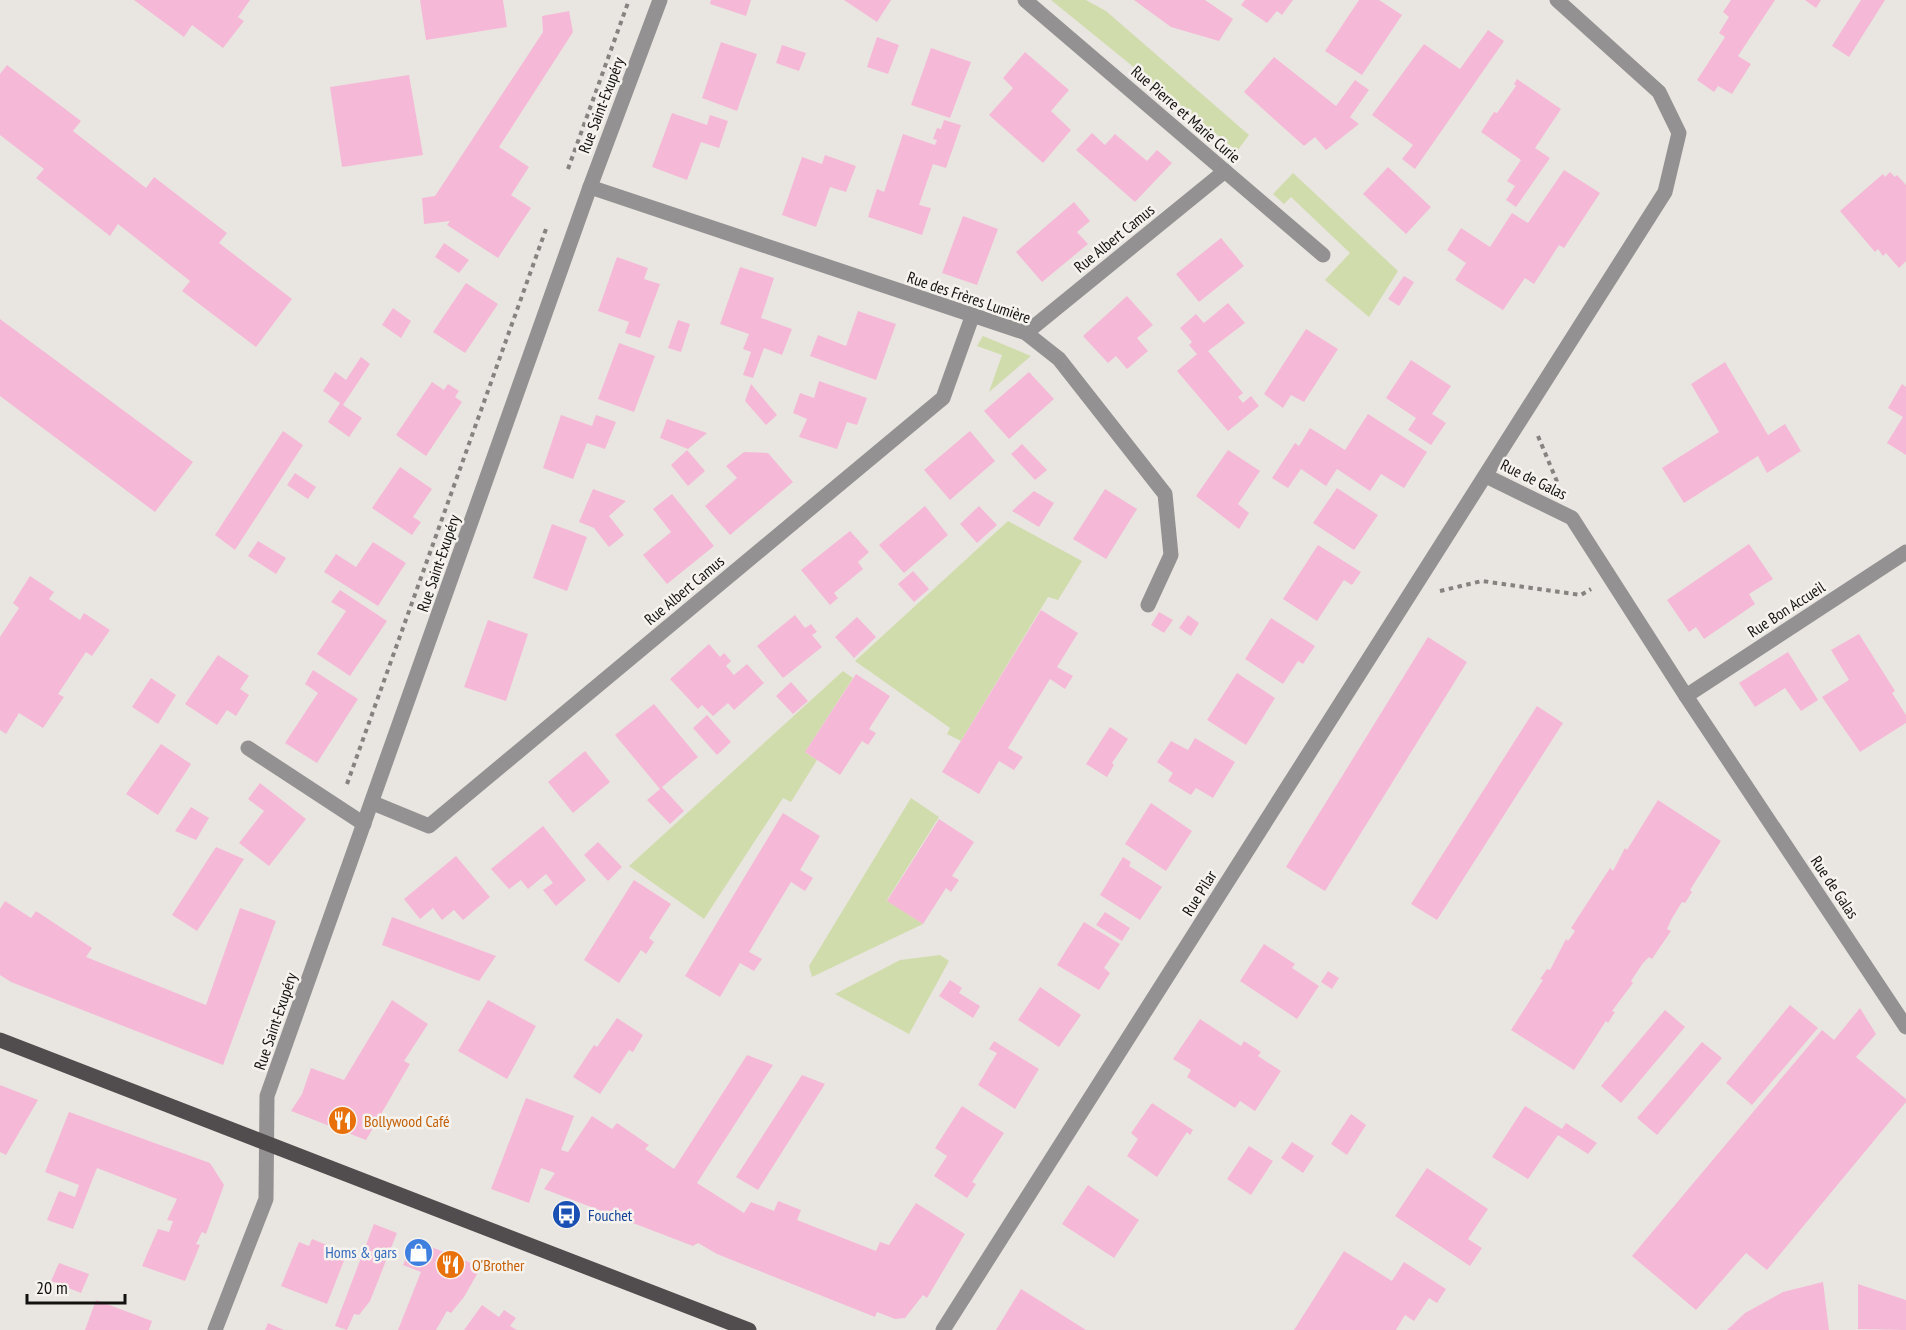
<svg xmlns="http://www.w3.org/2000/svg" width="1906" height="1330" font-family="'PT Sans Narrow',sans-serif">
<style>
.green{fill:#d1dcac}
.building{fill:#f5b9d7}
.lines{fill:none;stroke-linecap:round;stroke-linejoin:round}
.path{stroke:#858380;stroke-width:4;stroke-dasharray:4.5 4.5;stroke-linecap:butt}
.minor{stroke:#949192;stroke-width:15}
.major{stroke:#514c4d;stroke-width:15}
.labels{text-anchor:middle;stroke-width:5;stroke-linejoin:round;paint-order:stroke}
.street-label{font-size:16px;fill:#131210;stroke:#f6f3ee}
.food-label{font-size:16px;fill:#c56008;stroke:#f6f3ee;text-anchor:start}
.transit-label{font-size:16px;fill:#164399;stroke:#f6f3ee;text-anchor:start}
.shop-label{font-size:16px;fill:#366cbe;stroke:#f6f3ee;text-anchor:end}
</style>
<rect width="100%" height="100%" fill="#e9e6e1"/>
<g class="green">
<polygon points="1051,0 1086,0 1106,11 1249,135 1237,151"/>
<polygon points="1293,173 1398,271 1369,317 1325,280 1350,253 1291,197 1284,204 1273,194"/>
<polygon points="983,336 1031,356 989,392 1002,355 977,346"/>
<polygon points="1008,521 1082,561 1058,600 1048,597 961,741 947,734 950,728 855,661"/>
<polygon points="843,671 853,678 805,752 817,760 791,802 783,798 704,919 629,866"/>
<polygon points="911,798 939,817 887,900 923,924 812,977 809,966"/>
<polygon points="940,955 949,961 909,1034 835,994 900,960"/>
</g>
<g class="building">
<polygon points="134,0 250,0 238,17 244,21 223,48 192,25 184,37"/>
<polygon points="420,0 503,0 507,27 426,40"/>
<polygon points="711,0 751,0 746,16 710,4"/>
<polygon points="844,0 891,0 877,22"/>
<polygon points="1134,0 1205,0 1233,19 1219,41 1171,27"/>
<polygon points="1245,0 1293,0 1282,15 1277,11 1267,23 1241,5"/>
<polygon points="1359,0 1379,0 1402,15 1362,75 1325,51"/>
<polygon points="1731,0 1775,0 1738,56 1751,64 1732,94 1718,86 1714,92 1697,80 1725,37 1719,33 1729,17 1723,12"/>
<polygon points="1805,0 1821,0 1816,8"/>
<polygon points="1861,0 1885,0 1849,57 1832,46"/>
<polygon points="569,11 573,32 499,147 529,167 511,195 531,208 498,258 447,225 450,221 424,224 422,198 435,196 543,32 542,16"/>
<polygon points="1488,30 1504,41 1415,169 1402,159 1413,145 1372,115 1424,44 1460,69"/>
<polygon points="877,37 899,45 888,74 867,67"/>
<polygon points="721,42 757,54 737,111 702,98"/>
<polygon points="782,45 806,53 799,71 776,63"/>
<polygon points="931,48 971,62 950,118 911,105"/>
<polygon points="1025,52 1069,90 1051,111 1071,130 1043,163 989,115 1013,88 1003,78"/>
<polygon points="1274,57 1336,106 1355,80 1369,90 1350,117 1359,124 1326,150 1315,137 1304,146 1244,92"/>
<polygon points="7,65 81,121 73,131 146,188 154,177 227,233 219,243 292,299 256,347 182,291 190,281 118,224 110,236 36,178 44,169 0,135 0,74"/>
<polygon points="409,75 423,155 342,167 330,87"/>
<polygon points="1517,79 1561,109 1535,148 1550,158 1516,207 1506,200 1515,186 1507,181 1521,160 1481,132 1494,112 1497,113 1516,86 1514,84"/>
<polygon points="672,113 707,125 710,115 728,121 719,148 701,142 687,180 652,167"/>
<polygon points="944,120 961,125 946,168 933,164 919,205 931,208 922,235 868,217 877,189 884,192 903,134 935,145 937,140 933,139 937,128 941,129"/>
<polygon points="1092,133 1105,145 1115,134 1147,161 1157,150 1172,163 1135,202 1076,150"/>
<polygon points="825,155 856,166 846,192 830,187 816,227 782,215 802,157 822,164"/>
<polygon points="1388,167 1431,207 1406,234 1363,194"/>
<polygon points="1564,170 1600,193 1564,248 1559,245 1534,284 1525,278 1503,310 1455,280 1466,263 1447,250 1461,228 1490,247 1512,213 1528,223"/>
<polygon points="1890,172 1895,177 1897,175 1906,185 1906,261 1899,268 1886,253 1883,256 1878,249 1875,252 1840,211 1883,174 1885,177"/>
<polygon points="1074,202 1090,221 1077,232 1088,244 1042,282 1016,252"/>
<polygon points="963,216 998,229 977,285 942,273"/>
<polygon points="1221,238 1244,266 1199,302 1176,274"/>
<polygon points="444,243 469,260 459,273 435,257"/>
<polygon points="617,257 648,268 644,279 660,284 640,338 625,333 629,322 598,311"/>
<polygon points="740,267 774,278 761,318 792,329 782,355 764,348 753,378 743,375 751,352 743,349 749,334 720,324"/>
<polygon points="1404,276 1414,282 1399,306 1388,299"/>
<polygon points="466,283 498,304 465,353 433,332"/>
<polygon points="1127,296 1153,325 1137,338 1148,351 1127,369 1116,356 1108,363 1083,336"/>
<polygon points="1228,303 1245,323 1208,351 1243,393 1238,397 1243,403 1251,396 1259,406 1228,431 1177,371 1197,354 1189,345 1192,342 1180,328 1196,314 1204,323"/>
<polygon points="393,308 411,321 401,338 382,325"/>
<polygon points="858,311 896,324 876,380 810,356 818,335 846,346"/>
<polygon points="0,319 193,462 155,512 0,396"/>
<polygon points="678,320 690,324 681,352 668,348"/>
<polygon points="1306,329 1338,349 1304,402 1291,395 1283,408 1264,394"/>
<polygon points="619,343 655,356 634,412 598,399"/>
<polygon points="361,357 370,364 343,405 362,418 349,437 328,422 340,403 323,391 335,372 346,380"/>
<polygon points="1411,360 1451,386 1432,414 1446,423 1431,445 1408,430 1416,418 1386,398"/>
<polygon points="1725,362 1768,435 1785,424 1801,451 1767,473 1758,456 1684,503 1662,468 1719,432 1691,384"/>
<polygon points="1029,372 1054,399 1009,439 984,411"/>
<polygon points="819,381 867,398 857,425 847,422 837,449 799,437 807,419 793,413 800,393 814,398"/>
<polygon points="432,382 444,390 448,384 459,391 455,397 462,402 426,456 396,435"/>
<polygon points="751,384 777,415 766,425 745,401"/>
<polygon points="1902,384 1906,387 1906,455 1887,443 1903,417 1888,408"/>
<polygon points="1368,414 1427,452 1404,488 1381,474 1370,491 1337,469 1326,486 1301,469 1288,488 1272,478 1295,443 1299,446 1310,428 1345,450"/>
<polygon points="561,415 592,426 596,415 616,422 605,449 587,443 573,479 543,468"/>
<polygon points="667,419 707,433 688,449 660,438"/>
<polygon points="283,431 303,445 235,550 215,535"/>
<polygon points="970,431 995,461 950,500 924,470"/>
<polygon points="1022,444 1047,470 1035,480 1011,454"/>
<polygon points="687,450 705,471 688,486 671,465"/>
<polygon points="1228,450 1260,471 1238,504 1249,513 1239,529 1196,496"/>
<polygon points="744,452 768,453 793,482 730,535 705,506 737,478 726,466"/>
<polygon points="400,467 432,489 413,517 421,522 412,535 372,508"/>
<polygon points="295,473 316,487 308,499 287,485"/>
<polygon points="1337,488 1378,515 1354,550 1313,523"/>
<polygon points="593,489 626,501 609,516 624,535 609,547 594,528 579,522"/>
<polygon points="1105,489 1137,509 1106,559 1073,539"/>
<polygon points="1034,491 1054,503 1039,527 1012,511"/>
<polygon points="672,494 714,546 667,584 643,555 671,532 653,509"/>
<polygon points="925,506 948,535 904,573 879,545"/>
<polygon points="979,506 997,525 977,543 960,524"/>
<polygon points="552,524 587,537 567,591 533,578"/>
<polygon points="850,531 869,552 858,562 863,569 834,593 838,598 830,605 801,570"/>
<polygon points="258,541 286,558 276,574 248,556"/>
<polygon points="373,542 406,563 378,606 324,572 336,554 356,567"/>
<polygon points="1749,544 1773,579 1749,594 1755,604 1704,639 1696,627 1689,632 1667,600"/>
<polygon points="1318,545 1361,572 1352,585 1344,580 1317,621 1283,599"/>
<polygon points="913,571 929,589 914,602 898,584"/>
<polygon points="30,576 54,592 49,599 80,620 84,613 110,630 92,656 86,652 58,694 64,697 43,728 19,713 6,734 0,730 0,637 19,608 13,603"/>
<polygon points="340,590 387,621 350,676 317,654 346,611 331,602"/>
<polygon points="1041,610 1078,633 1057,667 1073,676 1065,689 1050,679 1008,748 1023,757 1014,770 999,761 979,794 942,772"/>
<polygon points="1159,612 1173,620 1164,633 1151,625"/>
<polygon points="795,615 805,628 811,624 817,632 812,635 822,647 783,678 757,646"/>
<polygon points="1188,615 1199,623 1191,636 1179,628"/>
<polygon points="857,617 876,637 854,658 835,637"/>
<polygon points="1271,618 1315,646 1303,664 1298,661 1283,684 1245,659"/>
<polygon points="488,620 528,634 506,701 464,687"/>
<polygon points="1859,634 1895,691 1892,693 1906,715 1906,723 1860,752 1822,697 1849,680 1831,650"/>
<polygon points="1428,637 1467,662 1325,891 1286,867"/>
<polygon points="709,644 720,657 724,653 731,661 726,666 734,675 747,664 764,683 734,710 728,703 713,716 702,705 698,709 670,679"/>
<polygon points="1788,652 1818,700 1801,711 1785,688 1755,707 1739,683"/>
<polygon points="218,655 249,676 240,689 249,695 236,716 227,710 217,725 185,704"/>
<polygon points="313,670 358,699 317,763 285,743 318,693 305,684"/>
<polygon points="1237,673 1275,698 1246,745 1207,720"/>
<polygon points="856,674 890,696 869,729 876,733 868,745 862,741 840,775 805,752"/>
<polygon points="151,678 176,695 158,724 132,707"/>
<polygon points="791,682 808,701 793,714 776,696"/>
<polygon points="654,704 698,757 662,787 684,811 670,824 647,800 660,789 615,735"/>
<polygon points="1537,706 1563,723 1437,920 1411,904"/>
<polygon points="707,715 731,742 717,755 693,728"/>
<polygon points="1110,727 1128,739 1112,763 1114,765 1107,777 1086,764"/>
<polygon points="1195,738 1235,762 1213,798 1196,788 1191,795 1168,781 1173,773 1157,762 1171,741 1188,750"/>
<polygon points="161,744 191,764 158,815 126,794"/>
<polygon points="585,751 610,782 573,813 548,782"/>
<polygon points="260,783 306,819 269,866 239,843 264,811 248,799"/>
<polygon points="1658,800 1721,841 1690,890 1692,892 1685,903 1682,902 1671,920 1667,929 1671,931 1652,959 1649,957 1643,963 1631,981 1633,983 1612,1011 1615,1012 1608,1023 1606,1021 1574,1070 1511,1030 1543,980 1540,979 1547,969 1550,970 1566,939 1568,941 1575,931 1571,928 1610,868 1613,871 1625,848 1627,850"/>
<polygon points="1151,803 1192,831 1166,871 1125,844"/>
<polygon points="191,807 209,818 196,840 175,831"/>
<polygon points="783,813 820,836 800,870 813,878 805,891 791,882 749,952 762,959 754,971 740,963 720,997 685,976"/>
<polygon points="939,819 974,842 952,876 959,880 951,892 946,888 923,924 887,901"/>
<polygon points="543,826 586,880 556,906 543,890 553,883 546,874 528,889 521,880 509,889 491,869"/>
<polygon points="598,842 622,867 608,881 584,855"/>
<polygon points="216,847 244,859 197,931 172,915"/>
<polygon points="456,856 490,897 463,920 454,910 442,920 433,908 420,919 404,899"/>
<polygon points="1123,857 1131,862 1129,866 1162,887 1140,920 1100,895"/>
<polygon points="634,880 671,904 649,938 654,942 646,954 641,950 619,983 584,960"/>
<polygon points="5,901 31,918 36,911 92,948 86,957 206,1005 240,908 276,921 223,1065 11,982 0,975 0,909"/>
<polygon points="1105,912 1130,928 1122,941 1096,925"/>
<polygon points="392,917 496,956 479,981 382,945"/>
<polygon points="1084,922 1120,944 1104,968 1110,973 1099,990 1057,965"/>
<polygon points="1264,944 1295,964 1292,968 1319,986 1297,1019 1240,981"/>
<polygon points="1328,971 1339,978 1332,989 1321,982"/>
<polygon points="950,980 962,988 959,993 980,1006 973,1018 939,996"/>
<polygon points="1040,987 1081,1015 1059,1047 1018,1020"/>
<polygon points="392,1000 428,1024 404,1061 410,1064 366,1140 291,1111 302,1094 311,1068 344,1080"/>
<polygon points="488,1000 536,1026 507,1079 458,1051"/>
<polygon points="1790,1005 1818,1028 1752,1105 1726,1083"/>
<polygon points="1860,1008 1876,1034 1856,1057 1906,1099 1906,1102 1767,1270 1746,1253 1696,1310 1632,1256 1822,1030 1834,1040"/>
<polygon points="1665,1010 1685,1027 1621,1103 1601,1086"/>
<polygon points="617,1018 643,1035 633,1052 629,1050 600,1094 573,1077 594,1045 597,1047"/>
<polygon points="1200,1019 1241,1046 1244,1041 1261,1052 1258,1056 1281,1071 1255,1111 1240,1101 1235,1108 1187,1077 1191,1070 1173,1059"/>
<polygon points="994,1041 1039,1069 1015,1109 978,1085 997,1053 989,1049"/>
<polygon points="1702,1042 1722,1058 1657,1135 1637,1118"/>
<polygon points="747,1055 773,1065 697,1183 744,1213 751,1202 774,1211 778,1201 801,1210 797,1220 876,1251 880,1242 889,1245 916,1203 965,1234 927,1298 923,1295 905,1318 895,1319 877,1312 875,1317 717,1254 698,1243 693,1246 544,1189 555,1173 541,1168 529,1203 491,1189 526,1098 574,1116 561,1150 568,1152 592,1116 612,1129 617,1123 649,1145 645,1149 674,1169"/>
<polygon points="802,1075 825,1084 758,1190 736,1177"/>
<polygon points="0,1085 38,1100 6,1155 0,1152"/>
<polygon points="1152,1103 1193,1130 1190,1135 1187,1132 1157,1177 1127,1156 1138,1139 1131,1133"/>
<polygon points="962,1106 1004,1133 972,1182 976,1184 967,1198 934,1176 947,1156 935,1148"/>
<polygon points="1525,1106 1562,1129 1566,1123 1597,1143 1588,1154 1558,1135 1528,1179 1492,1157"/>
<polygon points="69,1112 210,1163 224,1185 206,1234 202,1232 196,1244 200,1245 185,1281 142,1266 158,1229 169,1232 173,1221 167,1220 177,1199 97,1168 73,1229 47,1220 59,1191 75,1197 79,1185 45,1172"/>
<polygon points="1351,1114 1366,1125 1347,1155 1331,1144"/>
<polygon points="1292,1142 1314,1156 1303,1173 1281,1158"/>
<polygon points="1249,1146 1273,1161 1251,1195 1227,1179"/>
<polygon points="1427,1168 1488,1209 1468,1239 1482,1248 1470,1266 1395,1216"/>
<polygon points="1088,1185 1139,1220 1114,1258 1062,1224"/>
<polygon points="374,1224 397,1233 370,1301 359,1315 354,1314 347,1330 335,1326"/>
<polygon points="312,1239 347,1253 327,1304 281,1286 299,1242 309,1246"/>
<polygon points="414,1240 481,1267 464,1297 451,1313 447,1311 436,1330 398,1330 421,1272 403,1265"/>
<polygon points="1344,1251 1392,1281 1404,1262 1446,1289 1437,1303 1429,1298 1414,1321 1405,1315 1396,1330 1294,1330"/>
<polygon points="59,1263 89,1274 81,1293 51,1281"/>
<polygon points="1823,1282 1829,1330 1727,1330 1745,1313 1783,1292"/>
<polygon points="1858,1284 1906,1300 1906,1330 1858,1329"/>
<polygon points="1021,1289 1086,1330 996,1330"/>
<polygon points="96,1300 152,1321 149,1330 85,1330"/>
<polygon points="482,1305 499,1317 504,1310 516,1318 510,1326 517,1330 464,1330"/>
<polygon points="268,1323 284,1330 265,1330"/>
</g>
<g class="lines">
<g class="path">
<polyline points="568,169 629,0"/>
<polyline points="1538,436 1558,484"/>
<polyline points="1440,591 1482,581 1581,595 1591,589"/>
<polyline points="347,784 546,229"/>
</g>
<g class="minor">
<polyline points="1025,0 1323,255"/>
<polyline points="590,187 1026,333 1059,359 1165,494 1171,555 1148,605"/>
<polyline points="1026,333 1225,171"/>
<polyline points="1486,476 1572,518 1686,696 1906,1027"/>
<polyline points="1686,696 1906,552"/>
<polyline points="248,748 364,824"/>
<polyline points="373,803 429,826 943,398 972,317"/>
<polyline points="215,1330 266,1199 267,1096 590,187 660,0"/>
<polyline points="943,1330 1665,192 1679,133 1659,92 1557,0"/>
</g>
<polyline class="major" points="0,1040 749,1330"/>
</g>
<defs>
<symbol id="restaurant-disc" viewBox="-11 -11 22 22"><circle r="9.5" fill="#e8710a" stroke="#f6f3ee"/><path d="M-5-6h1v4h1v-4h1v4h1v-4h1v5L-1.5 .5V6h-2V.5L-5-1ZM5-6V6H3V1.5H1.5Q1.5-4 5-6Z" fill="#fff"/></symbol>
<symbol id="bus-disc" viewBox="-11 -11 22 22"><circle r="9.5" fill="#1a4fb4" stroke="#f6f3ee"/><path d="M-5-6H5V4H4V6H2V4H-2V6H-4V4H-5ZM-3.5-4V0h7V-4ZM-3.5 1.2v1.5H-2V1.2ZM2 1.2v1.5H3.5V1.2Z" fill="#fff"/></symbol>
<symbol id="shop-disc" viewBox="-11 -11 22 22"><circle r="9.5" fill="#3f7fe0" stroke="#f6f3ee"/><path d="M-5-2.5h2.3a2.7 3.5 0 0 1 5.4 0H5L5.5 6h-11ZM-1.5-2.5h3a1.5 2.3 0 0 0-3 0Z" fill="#fff"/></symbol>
</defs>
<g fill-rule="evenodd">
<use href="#restaurant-disc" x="326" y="1104" width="33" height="33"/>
<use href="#bus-disc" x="550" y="1198" width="33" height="33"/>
<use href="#shop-disc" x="402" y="1236" width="33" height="33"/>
<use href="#restaurant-disc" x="434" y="1248" width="33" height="33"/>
</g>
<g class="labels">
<g class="street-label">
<text transform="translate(601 105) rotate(-69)" y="6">Rue Saint-Exupéry</text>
<text transform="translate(1186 114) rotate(41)" y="6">Rue Pierre et Marie Curie</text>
<text transform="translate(1114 238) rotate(-39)" y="6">Rue Albert Camus</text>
<text transform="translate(969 297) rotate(19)" y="6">Rue des Frères Lumière</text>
<text transform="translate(1534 479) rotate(26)" y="6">Rue de Galas</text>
<text transform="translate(438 563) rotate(-71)" y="6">Rue Saint-Exupéry</text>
<text transform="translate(684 590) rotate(-40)" y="6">Rue Albert Camus</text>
<text transform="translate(1786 609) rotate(-33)" y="6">Rue Bon Accueil</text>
<text transform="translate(1835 887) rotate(56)" y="6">Rue de Galas</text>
<text transform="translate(1199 893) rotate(-58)" y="6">Rue Pilar</text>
<text transform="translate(275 1021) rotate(-71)" y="6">Rue Saint-Exupéry</text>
</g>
<g class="food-label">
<text x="364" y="1127">Bollywood Café</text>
<text x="472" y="1271">O'Brother</text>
</g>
<g class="transit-label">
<text x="588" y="1221">Fouchet</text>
</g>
<g class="shop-label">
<text x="397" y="1258">Homs &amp; gars</text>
</g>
</g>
<path d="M27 1294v9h98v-9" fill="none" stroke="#131210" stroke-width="3"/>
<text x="36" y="1294" font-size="18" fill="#131210" stroke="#f6f3ee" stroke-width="4.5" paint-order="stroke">20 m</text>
</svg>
